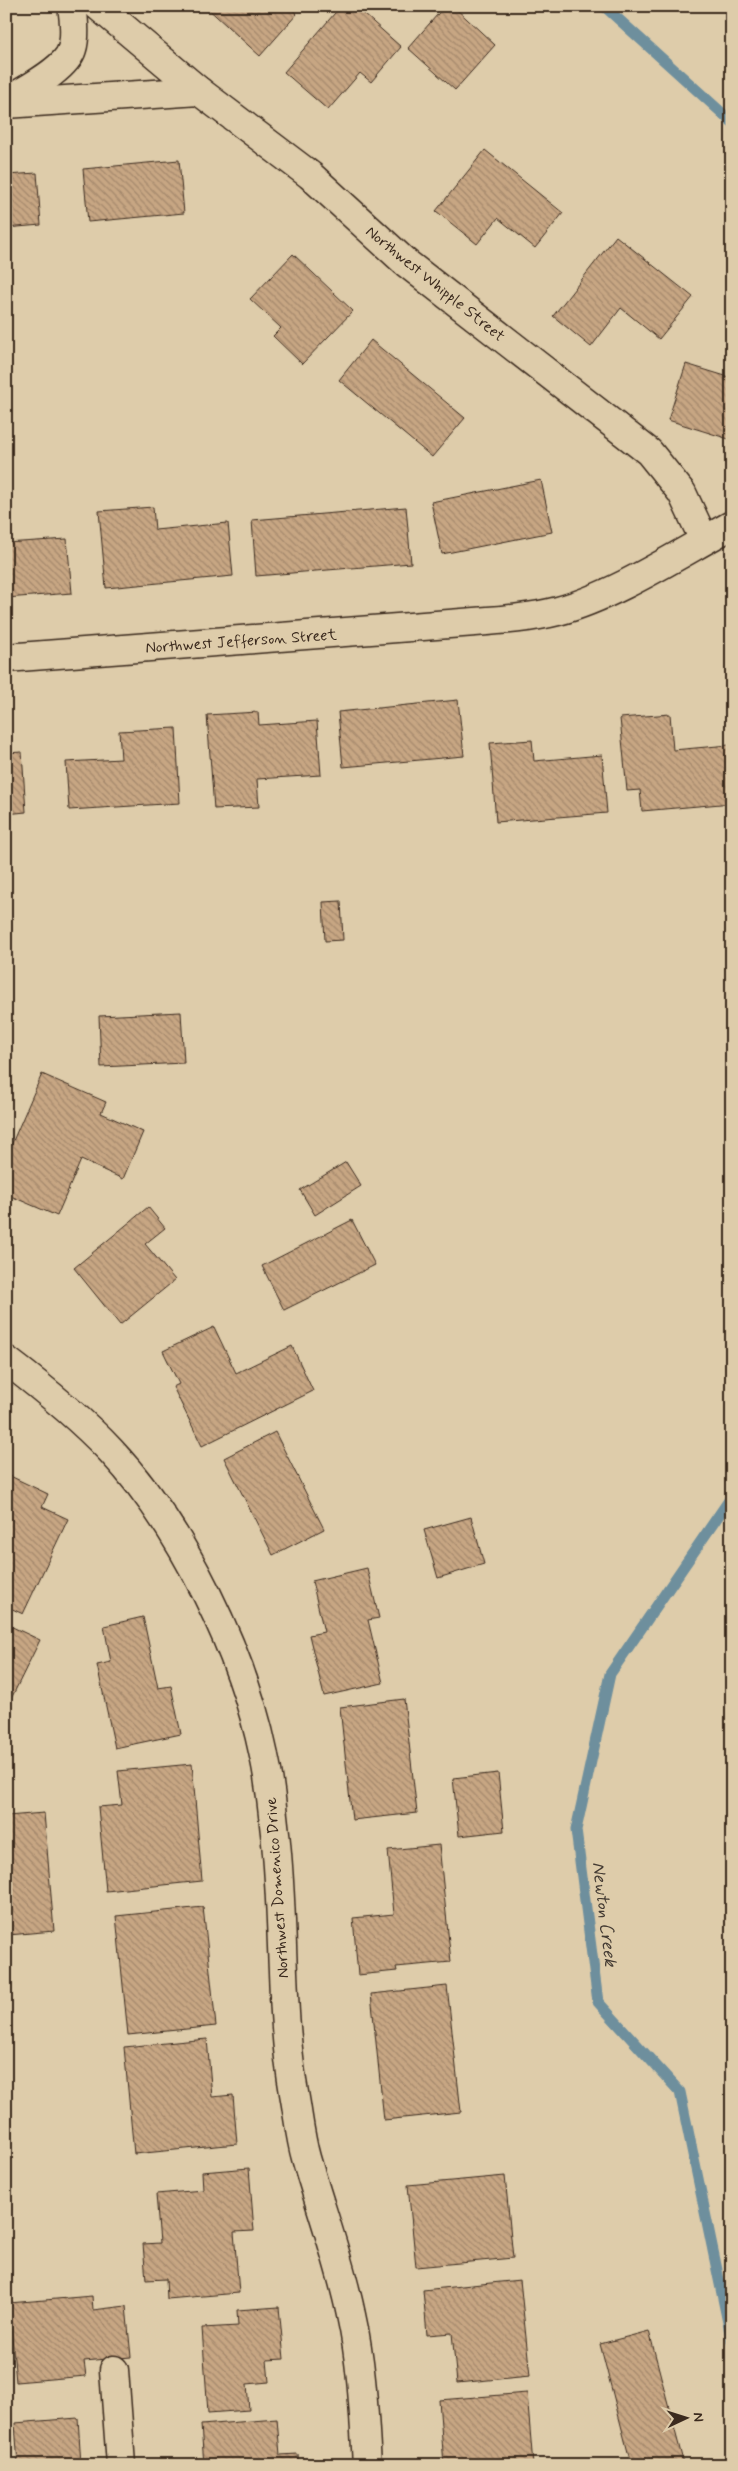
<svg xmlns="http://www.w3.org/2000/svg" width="738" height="2471" font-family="Mynerve,sans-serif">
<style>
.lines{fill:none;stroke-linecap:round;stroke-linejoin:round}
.stream{stroke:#6e8f9d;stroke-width:11}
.building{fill:url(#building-back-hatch);stroke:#3b2a1e}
.minor-casing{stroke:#3b2a1e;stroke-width:31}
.minor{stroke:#deccaa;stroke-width:28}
.labels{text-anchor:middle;stroke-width:4;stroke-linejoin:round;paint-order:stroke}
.street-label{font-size:16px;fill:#3b2a1e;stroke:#deccaa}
.water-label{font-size:18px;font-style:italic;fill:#443b33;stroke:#deccaa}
</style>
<defs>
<pattern id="building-back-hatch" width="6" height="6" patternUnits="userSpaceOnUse" patternTransform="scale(1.25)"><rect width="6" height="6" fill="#c7a683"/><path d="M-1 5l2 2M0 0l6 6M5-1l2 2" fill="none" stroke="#a3876b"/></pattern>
</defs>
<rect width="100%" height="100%" fill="#deccaa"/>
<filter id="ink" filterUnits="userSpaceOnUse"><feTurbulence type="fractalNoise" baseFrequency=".02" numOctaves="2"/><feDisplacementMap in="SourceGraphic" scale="10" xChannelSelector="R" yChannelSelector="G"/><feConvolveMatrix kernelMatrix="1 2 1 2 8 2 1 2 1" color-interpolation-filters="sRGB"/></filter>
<g filter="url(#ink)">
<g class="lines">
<g class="stream">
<polyline points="604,6 732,122"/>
<polyline points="732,1496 610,1674 576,1830 598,2002 680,2092 732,2342"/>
</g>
</g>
<g class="building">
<polygon points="205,6 288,6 297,14 260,56"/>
<polygon points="341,6 355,6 401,47 371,82 360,73 328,110 284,72"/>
<polygon points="445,6 453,6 495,45 455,90 408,48"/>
<polygon points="485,150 563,213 535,248 498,218 477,244 436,211"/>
<polygon points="179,160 184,213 88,222 83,169"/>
<polygon points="37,173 41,225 6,228 6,175"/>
<polygon points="616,236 693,297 659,339 621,308 591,347 553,316"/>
<polygon points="293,254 353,311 302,364 273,336 281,328 250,299"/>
<polygon points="371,340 465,418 432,457 339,380"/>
<polygon points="686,364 732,378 732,440 668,420"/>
<polygon points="541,480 552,532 442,554 431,502"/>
<polygon points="153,507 155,530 228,523 233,576 106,588 99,511"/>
<polygon points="406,507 411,563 256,576 252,520"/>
<polygon points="67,539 72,593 6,598 6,543"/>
<polygon points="458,700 464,756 343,767 338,712"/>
<polygon points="258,712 259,725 317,721 321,775 257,779 259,807 214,809 207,715"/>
<polygon points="670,714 673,750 729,745 732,803 642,811 640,790 627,791 620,718"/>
<polygon points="176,728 180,803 69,810 66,762 121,759 119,731"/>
<polygon points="532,740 534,761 602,755 607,813 496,822 490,743"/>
<polygon points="22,752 26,812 6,814 6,753"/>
<polygon points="341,901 343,940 325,941 323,902"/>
<polygon points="181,1012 184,1063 101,1067 99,1016"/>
<polygon points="42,1074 106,1102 101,1113 143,1132 123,1179 81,1160 57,1216 6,1194 6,1157"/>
<polygon points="346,1162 361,1186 315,1215 300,1190"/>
<polygon points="148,1207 165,1228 145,1244 175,1280 120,1325 74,1268"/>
<polygon points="352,1220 375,1265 284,1310 262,1266"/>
<polygon points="214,1327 236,1373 292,1346 313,1391 202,1446 173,1387 179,1384 163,1351"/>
<polygon points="275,1432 324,1529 273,1555 224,1458"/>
<polygon points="6,1474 48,1494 42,1507 68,1519 23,1614 6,1606"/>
<polygon points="471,1517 484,1564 438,1578 424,1530"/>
<polygon points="367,1568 379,1618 368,1620 383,1683 324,1696 309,1635 324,1632 312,1581"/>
<polygon points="143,1617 158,1688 171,1686 181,1734 115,1748 97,1665 111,1662 104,1626"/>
<polygon points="6,1624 40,1640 6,1709"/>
<polygon points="404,1699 417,1813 352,1820 340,1707"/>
<polygon points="192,1764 202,1881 106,1891 98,1807 122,1805 118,1771"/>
<polygon points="498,1773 504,1831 459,1836 453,1778"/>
<polygon points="44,1813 54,1931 8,1935 7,1816"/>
<polygon points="439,1845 451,1962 396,1967 397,1971 358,1975 353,1918 394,1914 388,1850"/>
<polygon points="203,1907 216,2026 128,2035 116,1916"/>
<polygon points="447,1986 461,2112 384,2120 371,1994"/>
<polygon points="207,2039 212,2097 233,2095 237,2144 134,2154 124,2047"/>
<polygon points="249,2168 254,2231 234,2232 239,2293 167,2299 166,2279 146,2280 143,2244 160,2243 156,2194 203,2190 202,2172"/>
<polygon points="505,2176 513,2258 416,2267 408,2185"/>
<polygon points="520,2280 530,2376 457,2383 452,2333 427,2335 423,2290"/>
<polygon points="92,2296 93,2310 126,2306 131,2357 84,2361 86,2376 16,2382 9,2303"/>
<polygon points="279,2307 284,2359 267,2360 269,2382 247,2384 249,2410 208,2413 202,2328 238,2326 237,2310"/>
<polygon points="649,2331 684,2465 653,2465 651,2459 631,2464 600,2344"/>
<polygon points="527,2393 533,2465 444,2465 439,2400"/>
<polygon points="78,2418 81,2465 18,2465 15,2423"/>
<polygon points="277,2419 280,2455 298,2454 299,2465 204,2465 201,2425"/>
</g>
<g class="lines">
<defs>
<g id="minor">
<polyline points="98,6 199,91 310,175 405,262 649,452 682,493 704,540"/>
<path d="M6,102C24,90 66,70 72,49C76,36 74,19 72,6"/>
<polyline points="6,104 199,91"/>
<path d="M6,658L475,622C503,620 531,618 558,611C615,596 680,553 732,525"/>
<path d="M6,1360C43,1388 79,1417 111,1451C183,1528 243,1653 264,1756C270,1781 272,1808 275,1833C285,1920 279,2007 294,2093C298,2114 300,2137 306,2158C321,2210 340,2261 351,2315C362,2364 364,2415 367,2465"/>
<polyline points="114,2370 121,2465"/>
</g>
</defs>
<use href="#minor" class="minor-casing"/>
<use href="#minor" class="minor"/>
</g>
</g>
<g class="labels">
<g class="street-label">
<text transform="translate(436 283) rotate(39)" y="6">Northwest Whipple Street</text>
<text transform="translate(241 640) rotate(-4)" y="6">Northwest Jefferson Street</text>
<text transform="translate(276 1888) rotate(-94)" y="6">Northwest Domenico Drive</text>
</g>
<g class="water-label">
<text transform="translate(605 1914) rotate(83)" y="6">Newton Creek</text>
</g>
</g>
<rect width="738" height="2471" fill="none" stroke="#deccaa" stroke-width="25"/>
<rect x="12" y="12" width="713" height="2446" fill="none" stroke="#3b2a1e" stroke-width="2" filter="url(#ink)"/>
<g transform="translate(686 2418) rotate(86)" stroke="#deccaa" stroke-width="4" paint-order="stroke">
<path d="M0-4L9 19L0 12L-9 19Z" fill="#3b2a1e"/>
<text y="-8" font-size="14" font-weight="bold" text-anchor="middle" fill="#3b2a1e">N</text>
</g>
</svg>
